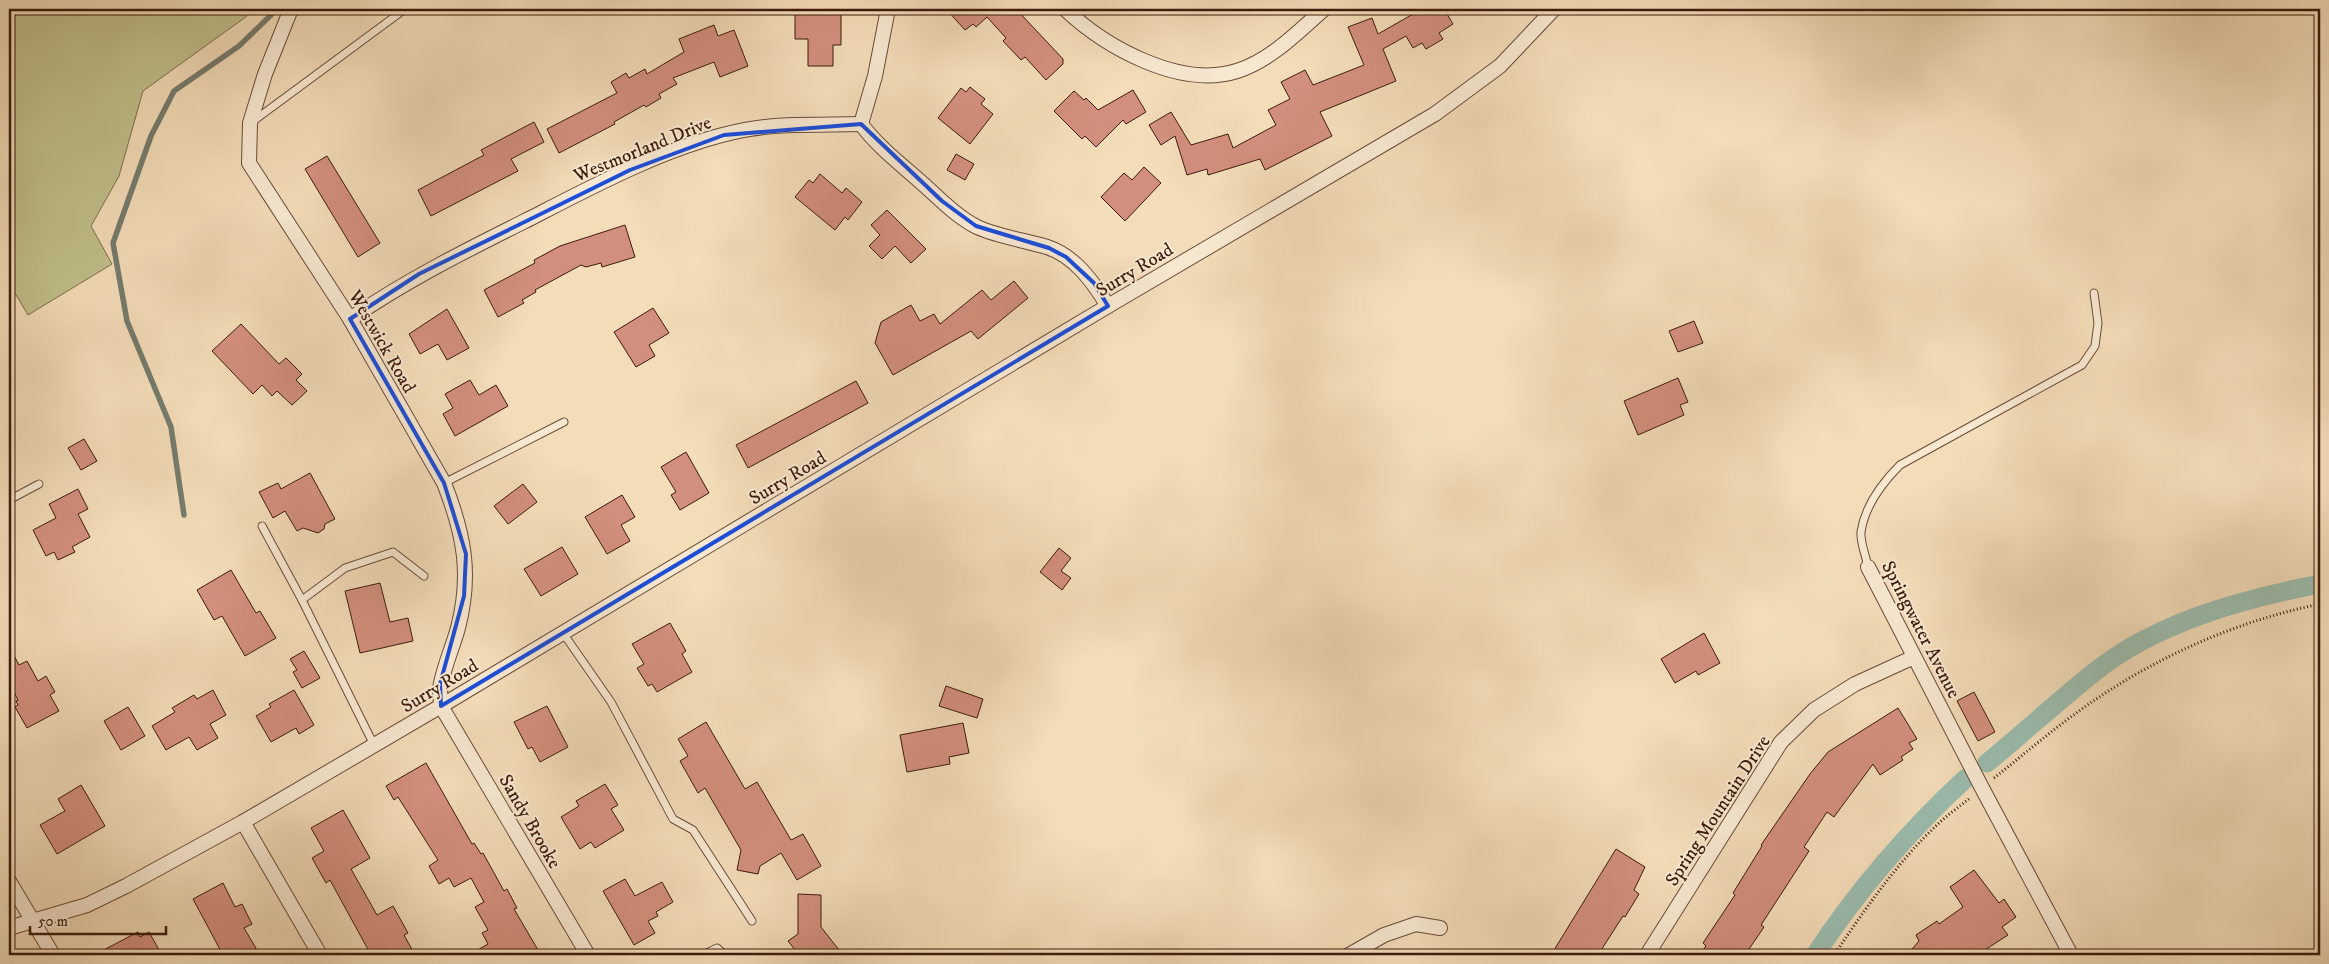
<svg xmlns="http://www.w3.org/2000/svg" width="2329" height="964" font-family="'IM FELL DW Pica',serif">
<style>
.green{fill:#c0bf8b;stroke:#7e6d4c}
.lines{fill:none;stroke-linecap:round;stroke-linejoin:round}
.stream{stroke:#757c6e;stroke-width:5.5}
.canal{stroke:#9bbcae;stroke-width:19}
.building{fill:#d38f7d;stroke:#3c1b0d}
.lane-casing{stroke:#6a4b38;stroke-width:9}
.street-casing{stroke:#6a4b38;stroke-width:16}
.path{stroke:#3c1b0d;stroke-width:3;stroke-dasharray:1 2.5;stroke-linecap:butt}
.lane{stroke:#f7e8d1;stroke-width:7}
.street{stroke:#f7e8d1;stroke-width:14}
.marked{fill:none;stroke:#1d4ed8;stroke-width:4;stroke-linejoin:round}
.labels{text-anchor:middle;stroke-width:4;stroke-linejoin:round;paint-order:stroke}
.street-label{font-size:19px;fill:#3c1b0d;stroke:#f7e8d1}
</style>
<rect width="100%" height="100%" fill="#f3dcb8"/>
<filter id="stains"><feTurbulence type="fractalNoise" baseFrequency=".004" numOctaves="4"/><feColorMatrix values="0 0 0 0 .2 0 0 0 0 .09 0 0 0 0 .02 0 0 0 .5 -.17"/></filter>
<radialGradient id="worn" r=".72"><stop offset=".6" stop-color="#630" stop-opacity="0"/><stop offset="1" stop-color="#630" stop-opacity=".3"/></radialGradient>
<polygon class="green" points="9,9 249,9 247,16 143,91 119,176 91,226 112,264 28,315 9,283"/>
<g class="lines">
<polyline class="stream" points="184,515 171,427 127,321 113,243 151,136 174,91 239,46 271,15 271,9"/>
<g class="canal">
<path d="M1987,763C2022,734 2056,703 2092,674C2154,623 2242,599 2320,584"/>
<path d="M1815,955C1857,891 1909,831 1966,778"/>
</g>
</g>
<g class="building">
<polygon points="807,9 841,9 841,45 833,45 833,66 808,66 808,39 795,39 795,13 807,13"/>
<polygon points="946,9 1016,9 1063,59 1063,64 1046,80 1025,57 1021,60 1003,41 1006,38 987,17 976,27 973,24 965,30"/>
<polygon points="1410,9 1444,9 1453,24 1439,33 1443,39 1426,49 1422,43 1413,48 1406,36 1383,49 1396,81 1320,112 1332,136 1265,170 1260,159 1208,175 1207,169 1187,175 1175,136 1161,145 1149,125 1171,112 1191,145 1228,134 1233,148 1276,125 1268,110 1290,99 1281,82 1305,70 1313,85 1364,65 1348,27 1372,18 1378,34 1413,14"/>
<polygon points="714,25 718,36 734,30 748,66 720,77 714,62 673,78 677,84 659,94 661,98 646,107 644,105 614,122 615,124 559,153 547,129 617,93 611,82 626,73 629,78 645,69 647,74 684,52 679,39"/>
<polygon points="970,87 985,99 981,104 993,114 970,144 938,118 961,88 966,92"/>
<polygon points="1133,90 1146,112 1126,124 1123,120 1096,147 1085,136 1082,139 1054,111 1074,91 1084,100 1086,98 1098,110"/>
<polygon points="534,122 544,142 511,159 518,171 431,216 418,190 484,155 481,150"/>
<polygon points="956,154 974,164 965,180 947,170"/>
<polygon points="327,156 380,243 358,257 305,169"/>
<polygon points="1144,167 1161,183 1125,221 1101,197 1124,173 1132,180"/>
<polygon points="820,174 842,193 846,188 862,202 848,220 845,217 835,230 795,197 809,180 813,183"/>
<polygon points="887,210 926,249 911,263 895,246 882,259 869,246 880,235 871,225"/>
<polygon points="625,225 635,257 602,267 601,263 586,267 581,265 535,290 536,292 522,300 524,303 498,317 484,290 535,263 534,260 560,246"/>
<polygon points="1014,281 1028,298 978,339 971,331 893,375 875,343 881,322 911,305 920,321 934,314 940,324 982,290 991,300"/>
<polygon points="653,308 669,333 649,345 655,356 636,367 614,332"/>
<polygon points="447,309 469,348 447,360 438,344 420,354 409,334"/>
<polygon points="1694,321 1703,343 1678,352 1669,331"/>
<polygon points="241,324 279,364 286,358 302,374 296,380 307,391 292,405 277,391 272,396 262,385 253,394 212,351"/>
<polygon points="1678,378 1688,402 1680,405 1684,415 1638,435 1624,401"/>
<polygon points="470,380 479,395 496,385 508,406 455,436 443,414 453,408 445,394"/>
<polygon points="856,381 868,403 748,468 736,445"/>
<polygon points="84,439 97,461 81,470 68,448"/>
<polygon points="686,452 709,493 680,510 671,495 676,492 661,467"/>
<polygon points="310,473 335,519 325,524 324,529 318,533 303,528 297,531 285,511 273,518 259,492 278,483 281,489"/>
<polygon points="523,484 537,502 508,524 494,506"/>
<polygon points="78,489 88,509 78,514 90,537 72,547 75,552 58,560 54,552 46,556 33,530 56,518 49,504"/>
<polygon points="622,495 635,517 621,525 630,541 607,554 585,517"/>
<polygon points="562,547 578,574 541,596 524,569"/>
<polygon points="1059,548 1071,558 1061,571 1071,578 1062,590 1040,572"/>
<polygon points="231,570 256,613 260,611 276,638 245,656 222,616 214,620 197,590"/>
<polygon points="380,583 390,622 408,618 413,641 360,653 345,591"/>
<polygon points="670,623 686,651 682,654 692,672 657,692 652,684 648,686 637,668 644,664 632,644"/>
<polygon points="1704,633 1720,663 1698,675 1696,671 1675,683 1661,659"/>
<polygon points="9,646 19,665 27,661 38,681 46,676 55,692 50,695 59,711 27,728 15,707 18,705 16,701 18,700 9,683"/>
<polygon points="304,651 320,678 302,688 293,672 297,670 290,659"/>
<polygon points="946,686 983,699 977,718 939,706"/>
<polygon points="213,690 226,715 210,724 218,738 197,750 189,737 166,750 152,726 175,712 172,708 194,695 197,699"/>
<polygon points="294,690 314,725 299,734 296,728 271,742 256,716 271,707 269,704"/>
<polygon points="1974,692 1995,732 1978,741 1957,701"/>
<polygon points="547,706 568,747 540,762 532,747 528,749 514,722"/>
<polygon points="128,707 145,736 121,750 104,721"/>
<polygon points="1898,708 1917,739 1909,743 1913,749 1901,757 1903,760 1880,775 1873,764 1834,817 1827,812 1804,847 1809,851 1761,925 1764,927 1745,955 1699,955 1706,946 1703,943 1735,895 1733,893 1762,846 1761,845 1810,774 1828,752"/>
<polygon points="706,722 745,789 757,782 791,840 803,834 821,866 797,880 781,853 760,866 758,874 737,870 741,850 705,788 698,793 680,761 688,756 678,739"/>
<polygon points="963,723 969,753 949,757 950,764 907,772 900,735"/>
<polygon points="426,763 472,844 474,843 481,854 483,853 504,891 507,889 517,908 514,909 541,955 469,955 488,944 482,933 488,930 475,907 484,902 471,878 454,887 449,878 439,884 429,866 438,860 398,797 394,800 386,786"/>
<polygon points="605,784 618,805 611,809 624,830 595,848 591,842 580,849 561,817 579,806 576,801"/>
<polygon points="81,785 105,826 57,854 40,825 65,811 58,799"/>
<polygon points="343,810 370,858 351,869 377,915 393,906 408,933 404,935 415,955 371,955 330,880 326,883 312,858 324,851 311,828"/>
<polygon points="1616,849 1645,867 1634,890 1639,894 1625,917 1623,916 1598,955 1551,955"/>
<polygon points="1974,870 1999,903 2004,899 2016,917 2002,927 2008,935 1977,955 1907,955 1919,941 1916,935 1937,921 1939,924 1963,907 1950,887"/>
<polygon points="625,879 635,896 662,882 673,902 656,912 658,916 648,921 655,933 634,945 603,891"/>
<polygon points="223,883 235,907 242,904 252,924 244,928 260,955 223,955 193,899"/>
<polygon points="798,894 821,895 821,927 843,955 799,955 788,941 798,934"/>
<polygon points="138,932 140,937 149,932 162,955 94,955"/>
</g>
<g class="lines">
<defs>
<g id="lane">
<polyline points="252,122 405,9"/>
<polyline points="444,483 564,422"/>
<polyline points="9,500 39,484"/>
<polyline points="262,526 302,600 374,745"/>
<path d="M1868,567C1866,556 1860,542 1861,532C1865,505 1882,483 1900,465L2082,365L2095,346L2098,323L2094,293"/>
<polyline points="302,600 345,568 393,552 424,576"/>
<polyline points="563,633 611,702 673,819 693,830 752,921"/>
<polyline points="703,955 717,948 725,955"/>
</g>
<g id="street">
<path d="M291,9L265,74L250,123L249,163L350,319L444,483C464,534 472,574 458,628C453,646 445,664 441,683C439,690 441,698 441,706L588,955"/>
<path d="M1065,9C1105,47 1180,89 1237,71C1271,60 1298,32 1324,9"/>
<path d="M861,124C878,147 902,165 923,184C940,199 957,217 977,227C999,237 1024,240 1047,247C1075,256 1093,282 1108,306"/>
<polyline points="861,124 875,76 888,9"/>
<path d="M350,319C408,279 469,249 531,218C597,184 672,144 744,130C781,123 823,125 861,124"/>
<polyline points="1868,567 1982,788 2071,955"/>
<polyline points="243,822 320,955"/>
<polyline points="9,881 53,955"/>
<polyline points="9,928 87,905 126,886 243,822 441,706 1108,306 1435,114 1500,66 1554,9"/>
<polyline points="1349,955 1384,935 1416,924 1440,928"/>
<polyline points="1647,955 1781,742 1814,710 1855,684 1914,657"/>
</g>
</defs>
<use href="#lane" class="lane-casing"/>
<use href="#street" class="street-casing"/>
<g class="path">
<path d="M1994,778C2021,757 2047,734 2075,714C2147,661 2232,622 2320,604"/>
<path d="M1834,955C1863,912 1899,860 1937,825C1947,815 1959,807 1970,798"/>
</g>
<use href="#lane" class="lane"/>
<use href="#street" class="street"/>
</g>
<path class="marked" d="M861,124L942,201L976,226L1049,248L1066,257L1094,283L1108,306L441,706L440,684L464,596L466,554L444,483L350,319L419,274L630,170L724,135Z"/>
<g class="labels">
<g class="street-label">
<text transform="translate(642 148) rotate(-22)" y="7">Westmorland Drive</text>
<text transform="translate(1134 269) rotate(-31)" y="7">Surry Road</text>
<text transform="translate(383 341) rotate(60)" y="7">Westwick Road</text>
<text transform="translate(787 477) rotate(-31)" y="7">Surry Road</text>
<text transform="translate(1922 629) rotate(63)" y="7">Springwater Avenue</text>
<text transform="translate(439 685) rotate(-31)" y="7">Surry Road</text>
<text transform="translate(1717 810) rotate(-57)" y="7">Spring Mountain Drive</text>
<text transform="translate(531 821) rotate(60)" y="7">Sandy Brooke</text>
</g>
</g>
<rect width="2329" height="964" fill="none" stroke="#f3dcb8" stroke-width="30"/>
<rect x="10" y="10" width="2309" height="944" fill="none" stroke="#3c1b0d" stroke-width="2.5"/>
<rect x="15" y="15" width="2299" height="934" fill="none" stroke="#3c1b0d"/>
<path d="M30 926v8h136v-8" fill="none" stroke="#3c1b0d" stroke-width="2.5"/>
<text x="38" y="926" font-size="15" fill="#3c1b0d" stroke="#f7e8d1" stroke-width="4" paint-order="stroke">50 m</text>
<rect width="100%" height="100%" filter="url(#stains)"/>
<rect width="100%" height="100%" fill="url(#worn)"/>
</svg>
